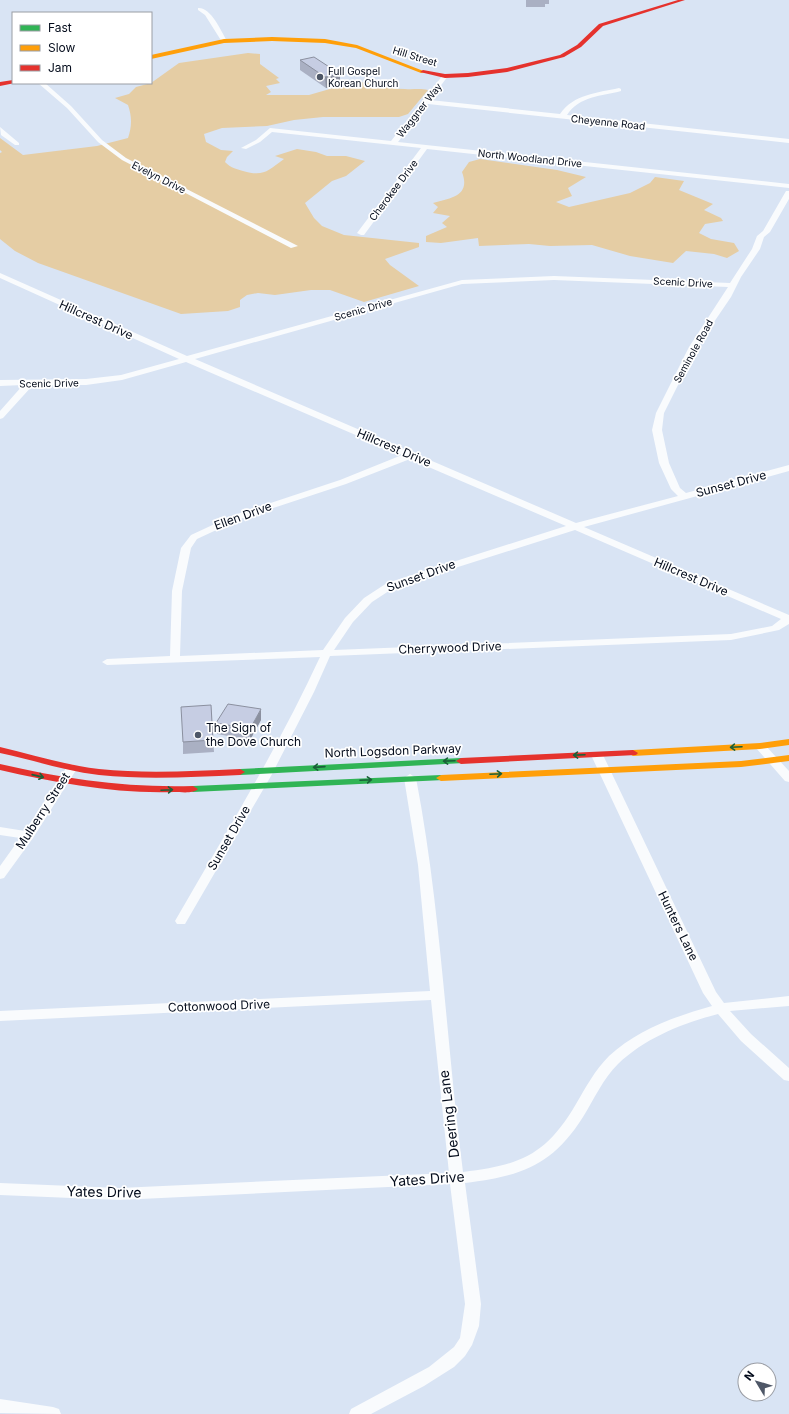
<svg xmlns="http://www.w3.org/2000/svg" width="789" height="1414" font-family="Inter,sans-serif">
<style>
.green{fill:#e5cda4}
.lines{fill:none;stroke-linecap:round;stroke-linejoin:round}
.street{fill:#f9fbfd;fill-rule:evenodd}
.fast{fill:#30b455;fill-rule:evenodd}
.slow{fill:#ff9f0a;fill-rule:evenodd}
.jam{fill:#e5322d;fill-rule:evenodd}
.wall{fill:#aab0c3}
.shaded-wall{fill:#8b909f}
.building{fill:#c6cde3;stroke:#8b909f}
.oneway{stroke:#1a6038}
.poi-dot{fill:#4e5767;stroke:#fff;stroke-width:1.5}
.labels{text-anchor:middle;stroke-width:3.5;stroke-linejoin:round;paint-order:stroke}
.far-street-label{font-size:10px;fill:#030b1b;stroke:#fff}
.far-poi-label{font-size:10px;fill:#030b1b;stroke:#fff;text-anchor:start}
.street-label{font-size:12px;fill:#030b1b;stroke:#fff}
.poi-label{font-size:12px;fill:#030b1b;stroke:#fff;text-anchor:start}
.near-street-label{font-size:14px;fill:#030b1b;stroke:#fff}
</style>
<rect width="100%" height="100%" fill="#d9e4f4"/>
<g class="green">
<path d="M248,53L260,54V64L279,78L276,79L280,83L266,86L271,92L266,95H309L354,82L377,83L375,85C385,87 395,89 405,89C413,90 419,88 428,90L408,114L399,117H323L294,120L267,126L222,128L204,134L206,142L221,150L233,151L227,157L225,162C231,168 236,169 243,171C264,177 267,171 284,159L275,156L297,149L316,152L327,156H346L365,161L346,176L332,181L305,203L314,218L322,226L344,235L419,243V247L385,259L390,265L419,286L364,302L330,290H311L275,295L258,293L247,295L240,300V307L228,311L181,314L38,263L15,251L0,239V153L2,152L0,150V138L23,155L97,146L128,138C132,126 132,117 128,105L115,98L129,94L136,87L151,83L179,63Z"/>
<path d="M480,159L557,170L586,177L568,188L572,196L556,202L569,207L630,193L650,183L655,177L684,181L679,190L713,204L704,210L721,218L723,221L705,224L699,233L711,239L734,243L739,251L727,258L714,254L686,251L673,263L630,256L592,245L550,246L529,244L479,246L478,238L441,243L426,242V236L447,227L442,223L450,216L433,213L438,207L433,203C451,198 471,196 462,172L469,162Z"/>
</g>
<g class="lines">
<g class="street">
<path d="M198,8C211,7 221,31 227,41L226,42H222L205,15L198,10Z"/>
<path d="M445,74L448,76L430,100L560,114C574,94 597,93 619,88L621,89V91C602,96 579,96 567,115L789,139V143L428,104L398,142L789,184V188L427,149L364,235H361L357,233L421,148L272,132L260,142L246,149L241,148L256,140L270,128L391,141L443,75Z"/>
<polygon points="38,83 45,83 71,106 102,140 126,158 298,246 291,248 122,160 98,142 67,108"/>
<polygon points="0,127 19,143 19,145 15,145 1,135"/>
<path d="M786,191H789V199L770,232L764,237L760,249L741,277L731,297L697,347L664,413L662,430L669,463L680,488L686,493L789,465V471L584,527L789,615V624L779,630L731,640L330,656L314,692L271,776L185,924H177L175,921C225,834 278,748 320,657L107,665L102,662L107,659L170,656L172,591L181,548L191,535L234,515L340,480L402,455L186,362L122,380L86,385H33L3,418L0,419V411L23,385L0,386V380L86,379L121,375L179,359L0,278V273L187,356L462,280L554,276L730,283L752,249L757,236L763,231ZM554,280L728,287L689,347L656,413L652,430L659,463L671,489L678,496L576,523L195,359L462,284ZM410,459L566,526L387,583L364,598L345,618L323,650L180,656L182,591L191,548L197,539L240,519L346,484ZM575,530L781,619L772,626L731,634L334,650L353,622L372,602L395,587Z"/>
<polygon points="760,743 764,744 789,771 789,782 785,781 756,748 754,746"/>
<path d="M597,752L603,755L716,992L724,1003L789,996V1006L730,1011L751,1034L789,1068V1081L784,1080L741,1041L718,1014C683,1023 645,1038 618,1064C603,1079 594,1099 583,1117C552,1166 521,1176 465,1183L481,1304L479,1326L472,1345L465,1356L454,1367L424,1386L371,1414H349L351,1409L429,1367L454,1347L460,1338L465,1304L450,1184L119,1200L0,1195V1183L119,1188L449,1173L431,1000L0,1021V1011L430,991L418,865L404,778L410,774L416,778C441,908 446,1041 463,1172C521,1165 546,1155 576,1104C586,1087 595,1070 609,1056C637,1030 676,1016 712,1006L703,993L591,755Z"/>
<polygon points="72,764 78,767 33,838 4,878 0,879 0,866 20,838 0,835 0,827 25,831 68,765"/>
<polygon points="0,1399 53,1407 59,1409 61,1414 0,1413"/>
</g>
<g class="fast">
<polygon points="461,758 464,759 466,761 464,763 240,775 235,772 240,769"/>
<polygon points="441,775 446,778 444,780 193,792 188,789 193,786"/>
</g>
<g class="slow">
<polygon points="272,37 325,39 357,45 426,72 421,73 356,48 325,43 272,41 224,43 151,59 151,55 224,39"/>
<polygon points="789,739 789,745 760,749 633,756 628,753 633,750 760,743"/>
<polygon points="789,755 789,761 741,767 441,781 436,778 441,775 741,761"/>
</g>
<g class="jam">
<polygon points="678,0 685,0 603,26 581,47 564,57 507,72 468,77 445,78 420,72 423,70 445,74 468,73 507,68 560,55 577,45 599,24"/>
<polygon points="13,80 13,83 15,83 0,86 0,82"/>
<path d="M0,747C33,755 65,765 99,769C146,774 193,771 240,769L245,772L240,775C193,777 146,780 99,775C65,771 33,760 0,753Z"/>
<polygon points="633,750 638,753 636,755 461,764 456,761 461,758"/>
<path d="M0,764C64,779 127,788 193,786L198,789C193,794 181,792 174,792C115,794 57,783 0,770Z"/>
</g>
</g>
<g class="wall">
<polygon points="526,0 549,0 549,4 545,4 545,7 526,7"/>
<polygon points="300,60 340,74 340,85 326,88 300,70"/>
<polygon points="211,705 214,752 183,754 183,742"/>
<polygon points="261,720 250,740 217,734 216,723"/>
</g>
<g class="shaded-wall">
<polygon points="340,74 340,85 326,88 325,77"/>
<polygon points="261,709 261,720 250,740 250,729"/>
</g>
<g class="building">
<polygon points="314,57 340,74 325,77 300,60"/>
<polygon points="228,704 261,709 250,729 216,723"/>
<polygon points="211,705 213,740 183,742 181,707"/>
</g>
<defs><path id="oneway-shaft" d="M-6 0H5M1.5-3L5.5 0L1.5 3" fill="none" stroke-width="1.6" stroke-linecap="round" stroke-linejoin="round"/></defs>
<g class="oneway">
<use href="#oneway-shaft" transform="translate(736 747) rotate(177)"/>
<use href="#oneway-shaft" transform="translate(579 755) rotate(178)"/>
<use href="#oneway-shaft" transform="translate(449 761) rotate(178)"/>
<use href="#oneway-shaft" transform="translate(319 767) rotate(176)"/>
<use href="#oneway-shaft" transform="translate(496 774) rotate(-3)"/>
<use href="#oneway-shaft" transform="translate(38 776) rotate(13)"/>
<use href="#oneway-shaft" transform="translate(366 780) rotate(-3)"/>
<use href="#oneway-shaft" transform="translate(167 790) rotate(-3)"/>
</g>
<g class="poi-dot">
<circle cx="320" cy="77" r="4"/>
<circle cx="198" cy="735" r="4"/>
</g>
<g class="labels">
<g class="far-street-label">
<text transform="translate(415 56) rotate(17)" y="4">Hill Street</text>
<text transform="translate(419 110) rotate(-52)" y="4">Waggner Way</text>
<text transform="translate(608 122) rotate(6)" y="4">Cheyenne Road</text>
<text transform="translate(530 158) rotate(6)" y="4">North Woodland Drive</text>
<text transform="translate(159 177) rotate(27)" y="4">Evelyn Drive</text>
<text transform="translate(393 190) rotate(-53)" y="4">Cherokee Drive</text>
<text transform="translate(683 282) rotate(3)" y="4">Scenic Drive</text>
<text transform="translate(363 309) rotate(-16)" y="4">Scenic Drive</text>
<text transform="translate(693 351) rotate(-61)" y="4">Seminole Road</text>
<text transform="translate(49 383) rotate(-1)" y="4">Scenic Drive</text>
</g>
<g class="far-poi-label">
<text x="328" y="75">Full Gospel<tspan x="328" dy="12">Korean Church</tspan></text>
</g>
<g class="street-label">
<text transform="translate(96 320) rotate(24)" y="4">Hillcrest Drive</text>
<text transform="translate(394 448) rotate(23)" y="4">Hillcrest Drive</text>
<text transform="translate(731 484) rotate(-15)" y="4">Sunset Drive</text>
<text transform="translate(243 516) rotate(-20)" y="4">Ellen Drive</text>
<text transform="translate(421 576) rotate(-20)" y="4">Sunset Drive</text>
<text transform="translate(691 577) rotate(23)" y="4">Hillcrest Drive</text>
<text transform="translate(450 648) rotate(-2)" y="4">Cherrywood Drive</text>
<text transform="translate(393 751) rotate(-2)" y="4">North Logsdon Parkway</text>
<text transform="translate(43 811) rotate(-57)" y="4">Mulberry Street</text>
<text transform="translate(229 838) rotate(-60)" y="4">Sunset Drive</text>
<text transform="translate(678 926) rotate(64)" y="4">Hunters Lane</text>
<text transform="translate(219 1006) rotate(-2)" y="4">Cottonwood Drive</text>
</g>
<g class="poi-label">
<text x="206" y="732">The Sign of<tspan x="206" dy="14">the Dove Church</tspan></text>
</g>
<g class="near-street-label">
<text transform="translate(449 1114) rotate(-97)" y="5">Deering Lane</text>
<text transform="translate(427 1179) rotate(-4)" y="5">Yates Drive</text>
<text transform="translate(104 1192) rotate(1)" y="5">Yates Drive</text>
</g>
</g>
<rect x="12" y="12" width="140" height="72" fill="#ffffff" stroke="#9a9da4"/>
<rect x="20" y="25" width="20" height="6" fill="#30b455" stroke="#9a9da4"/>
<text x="48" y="32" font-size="12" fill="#030b1b">Fast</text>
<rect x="20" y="45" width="20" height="6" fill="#ff9f0a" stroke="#9a9da4"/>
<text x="48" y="52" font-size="12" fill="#030b1b">Slow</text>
<rect x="20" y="65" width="20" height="6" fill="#e5322d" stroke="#9a9da4"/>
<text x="48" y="72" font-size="12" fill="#030b1b">Jam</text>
<g transform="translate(757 1382) rotate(308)"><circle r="19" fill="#ffffff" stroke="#9a9da4"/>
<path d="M0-3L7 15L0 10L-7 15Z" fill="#4e5767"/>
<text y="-6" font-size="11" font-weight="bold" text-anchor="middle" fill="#030b1b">N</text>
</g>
</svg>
